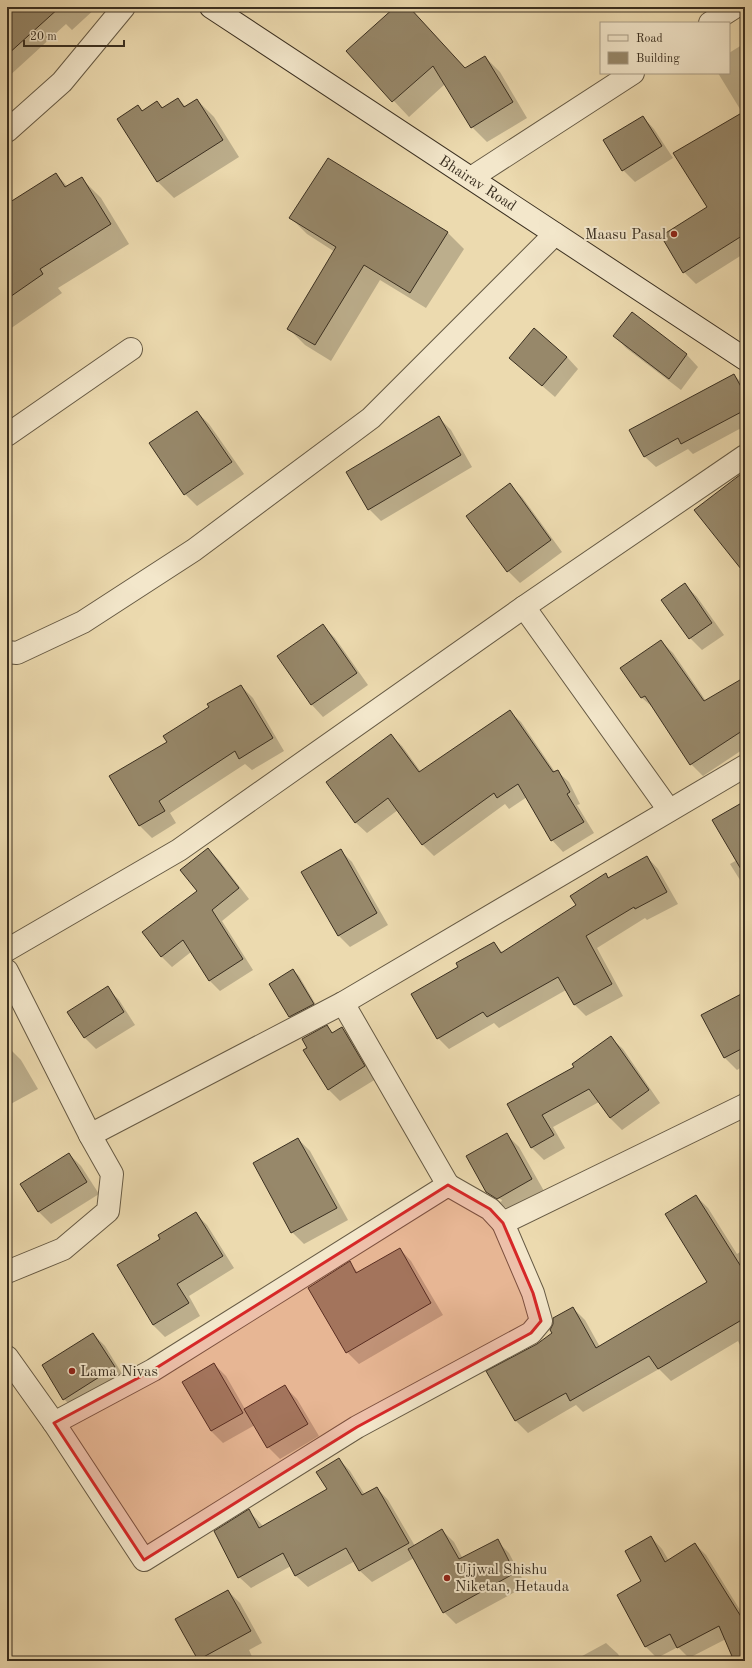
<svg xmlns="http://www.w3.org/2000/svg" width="752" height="1668" font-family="'Old Standard TT',serif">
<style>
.shadow{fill:#0003;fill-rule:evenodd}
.building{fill:#97886a;stroke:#3a2f20}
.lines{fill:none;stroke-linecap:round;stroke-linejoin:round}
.minor-casing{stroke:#665a44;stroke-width:24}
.secondary-casing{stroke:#3a2f20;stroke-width:24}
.minor{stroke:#f3e7cb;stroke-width:22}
.secondary{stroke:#f3e7cb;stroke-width:22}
.marked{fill:#d62828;fill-opacity:0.2;stroke:#d62828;stroke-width:3;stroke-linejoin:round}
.poi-dot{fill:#8f2418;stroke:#f3e7cb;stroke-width:1.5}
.labels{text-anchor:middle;stroke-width:4;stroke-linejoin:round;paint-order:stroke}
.street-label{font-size:15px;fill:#3a2f20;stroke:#f3e7cb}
.poi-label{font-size:15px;fill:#3a2f20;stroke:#f3e7cb;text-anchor:start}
</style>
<rect width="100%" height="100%" fill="#ecdaaf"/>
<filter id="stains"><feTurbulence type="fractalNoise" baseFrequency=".005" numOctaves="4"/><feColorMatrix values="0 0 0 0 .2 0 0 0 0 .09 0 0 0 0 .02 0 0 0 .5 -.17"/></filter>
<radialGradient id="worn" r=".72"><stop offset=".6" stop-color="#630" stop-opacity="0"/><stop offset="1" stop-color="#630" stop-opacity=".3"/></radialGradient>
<g class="shadow">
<polygon points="7,7 97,7 72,30 66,24 7,78"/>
<polygon points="396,7 409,7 465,69 485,57 500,72 527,118 487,142 472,127 445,84 409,117 347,51"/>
<polygon points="745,43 745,253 696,284 684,272 743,114 718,73 729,73 729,53"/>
<polygon points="178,99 186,107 197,100 214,117 239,157 174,198 157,181 138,107 143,111 157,102 163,108"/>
<polygon points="643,117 654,129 673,158 635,182 623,170 605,140"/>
<polygon points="328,159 448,233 464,249 426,308 380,280 331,361 305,345 289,329 335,252 307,234 291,218"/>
<polygon points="56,174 68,187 82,179 101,198 129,244 58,288 62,293 7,331 7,210"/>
<polygon points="615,336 687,355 698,367 681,390 626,348"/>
<polygon points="567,357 578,369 555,397 510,358"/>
<polygon points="734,375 745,386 745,426 693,454 688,449 656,467 645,457 630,430"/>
<polygon points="197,412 209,424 244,474 197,506 185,494"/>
<polygon points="439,418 451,430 472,467 381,521 369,509"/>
<polygon points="510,485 522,497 562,552 520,583 508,571"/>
<polygon points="685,585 697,597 724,635 702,650 690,638"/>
<polygon points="323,626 335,638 368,685 323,717 312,705 278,656"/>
<polygon points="661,641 673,653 706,701 745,679 745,748 703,776 691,764 655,709 642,698 621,668"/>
<polygon points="241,686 253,698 284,751 252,770 245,764 170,813 176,823 152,838 140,826 111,776 168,742"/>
<polygon points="509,711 521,722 555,772 557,771 569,782 580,804 577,805 594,833 563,852 552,840 527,797 509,809 505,804 434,856 423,845 398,810 367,833 355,822 391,735 402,746 421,772"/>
<polygon points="745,810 745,888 730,864 737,860"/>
<polygon points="208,849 219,860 249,899 222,921 253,970 220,991 210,981 191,952 172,967 161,956 198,891"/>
<polygon points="340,850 352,862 388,925 350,947 338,935"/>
<polygon points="647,857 658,869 678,904 647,920 645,918 597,948 623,996 586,1016 575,1005 566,990 499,1028 494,1023 449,1049 438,1038 460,967 494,943 503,953 577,905 605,875 609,879"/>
<polygon points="293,970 299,976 319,1010 295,1023 290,1017"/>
<polygon points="107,988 119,1000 135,1025 96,1049 84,1037"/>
<polygon points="745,994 745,1065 737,1070 725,1058 702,1016"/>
<polygon points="327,1027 333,1033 342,1028 354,1040 376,1079 340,1101 328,1089"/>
<polygon points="611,1038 623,1049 660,1103 622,1130 610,1118 599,1102 553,1127 565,1148 544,1160 532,1148 508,1105 575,1067"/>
<polygon points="9,1048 21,1060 38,1089 7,1106 7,1049"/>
<path d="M507,1135L519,1147L544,1191L510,1210L499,1204L487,1192ZM494,1196L502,1200L501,1202L494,1198Z"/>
<polygon points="298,1139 310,1151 348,1220 304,1244 292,1232"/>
<polygon points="69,1154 81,1166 99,1194 51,1224 39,1212 22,1184"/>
<polygon points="696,1196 708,1208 737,1254 745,1249 745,1355 738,1341 671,1381 659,1369 583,1412 576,1405 528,1433 516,1421 488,1372 537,1345 554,1334 573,1308 585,1320 600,1347 708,1282"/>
<polygon points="195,1213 207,1225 234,1268 189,1296 200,1316 165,1337 153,1325 162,1240"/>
<polygon points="400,1249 411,1261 443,1315 359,1364 347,1352 309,1288 349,1263 359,1273"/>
<polygon points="93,1334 105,1346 126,1380 76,1411 64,1399"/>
<polygon points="214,1364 226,1376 245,1409 285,1387 297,1399 319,1436 280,1459 268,1447 255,1425 223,1443 211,1431"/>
<polygon points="339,1459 350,1471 365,1495 377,1488 388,1500 415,1546 442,1530 454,1542 463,1559 497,1541 509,1553 526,1586 456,1624 444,1612 414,1558 372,1582 360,1571 355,1561 308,1587 296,1576 291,1566 251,1588 239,1577 249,1511 263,1526 328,1490"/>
<polygon points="651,1537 662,1549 669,1561 695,1544 706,1555 745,1618 745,1661 736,1661 726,1639 689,1658 678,1647 657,1658 646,1647 618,1595 643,1582"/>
<polygon points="228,1591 240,1603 262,1643 249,1650 254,1661 200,1661 199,1659"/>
<polygon points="606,1643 618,1654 622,1661 573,1661"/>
</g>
<g class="building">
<polygon points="7,7 60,7 7,55"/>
<polygon points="395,7 409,7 465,68 485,56 513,102 471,128 433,66 392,102 346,51"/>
<polygon points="178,98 184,107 197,99 223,140 157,182 117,119 138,105 142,111 157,101 162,108"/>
<polygon points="745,111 745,234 683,273 661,236 707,207 673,153"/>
<polygon points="643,116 662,146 622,171 603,140"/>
<polygon points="328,158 448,232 410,293 364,265 315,345 287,329 336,247 289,218"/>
<polygon points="56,173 65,187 82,177 111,224 40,269 43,274 7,299 7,204"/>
<polygon points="632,312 687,354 669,379 613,336"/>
<polygon points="534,328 567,357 542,386 509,358"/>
<polygon points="734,374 745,394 745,410 681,444 678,438 644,457 629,430"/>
<polygon points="197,411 232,462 184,495 149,443"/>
<polygon points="439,416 461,455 368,510 346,472"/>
<polygon points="745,471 745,574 694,510"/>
<polygon points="510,483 551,540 507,572 466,516"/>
<polygon points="685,583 712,623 689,639 661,600"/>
<polygon points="323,624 357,673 311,705 277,656"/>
<polygon points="661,640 704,701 745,677 745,729 690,765 645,696 641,698 620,668"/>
<polygon points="241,685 273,738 239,759 235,751 159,801 165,811 139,826 109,776 167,742 163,736 209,707 207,704"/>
<polygon points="510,710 553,772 558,770 570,792 567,794 584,822 551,841 518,784 497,798 494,793 422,845 388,798 355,823 326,782 391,734 419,772"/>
<polygon points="745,801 745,876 712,820"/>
<polygon points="208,848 239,888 212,910 243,959 209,981 183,940 161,957 142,932 197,891 180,870"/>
<polygon points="341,849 377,913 338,936 301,872"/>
<polygon points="647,856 667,892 635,909 634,907 586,936 612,984 574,1005 558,977 487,1017 483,1012 437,1039 411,994 458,967 456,963 494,942 501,953 576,905 570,896 606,873 608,878"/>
<polygon points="293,969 314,1004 289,1017 269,984"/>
<polygon points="108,986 124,1012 84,1038 67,1012"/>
<polygon points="745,992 745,1047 724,1058 701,1015"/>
<polygon points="327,1025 332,1033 342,1027 365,1066 328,1090 303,1050 307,1048 302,1039"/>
<polygon points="611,1036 649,1090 610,1118 589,1089 542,1115 554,1135 531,1148 507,1104 574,1067 572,1064"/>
<polygon points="507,1133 532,1179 497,1199 486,1192 466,1156"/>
<polygon points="298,1138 337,1208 291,1233 253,1163"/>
<polygon points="69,1153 87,1182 38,1212 20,1184"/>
<polygon points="696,1195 745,1273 745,1318 658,1369 649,1356 570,1401 566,1393 515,1421 486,1371 537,1344 552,1333 550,1330 553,1324 553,1318 573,1307 596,1348 707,1282 665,1214"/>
<polygon points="196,1212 223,1256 177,1284 189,1303 153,1325 117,1265 160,1239 158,1235"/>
<polygon points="400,1248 431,1303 346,1353 308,1288 350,1261 356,1273"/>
<polygon points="93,1333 115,1367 63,1400 42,1365"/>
<polygon points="214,1363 243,1413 211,1431 182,1382"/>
<polygon points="285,1385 308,1424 267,1448 244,1409"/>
<polygon points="339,1458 362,1495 377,1487 409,1543 359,1571 346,1548 295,1576 283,1553 238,1578 214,1531 249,1509 259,1528 327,1489 316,1472"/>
<polygon points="442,1529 459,1559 498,1539 515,1573 443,1613 408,1549"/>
<polygon points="651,1536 665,1562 695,1543 745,1623 745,1661 734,1661 719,1626 677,1648 670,1634 645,1647 617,1595 641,1581 625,1551"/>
<polygon points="228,1590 251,1631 198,1660 175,1619"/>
</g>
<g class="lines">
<defs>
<g id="minor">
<polyline points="710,23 735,7"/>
<polyline points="7,131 62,82 124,7"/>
<polyline points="471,178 633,73"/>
<polyline points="7,435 131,349"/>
<polyline points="524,607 669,810"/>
<polyline points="7,652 17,653 83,622 194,550 371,418 555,234"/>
<polyline points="7,950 179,850 524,607 745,456"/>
<polyline points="7,971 90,1135 112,1174 108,1211 63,1249 7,1272"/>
<polyline points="343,1003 448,1185"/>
<polyline points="90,1135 343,1003 745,766"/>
<polyline points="7,1357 54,1423 153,1370 448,1185 490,1209 503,1223"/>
<polyline points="54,1423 144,1560 357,1427 531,1333 541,1321 533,1293 503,1223 745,1105"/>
</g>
<polyline id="secondary" points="211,7 745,359"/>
</defs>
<use href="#minor" class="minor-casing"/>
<use href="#secondary" class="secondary-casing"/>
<use href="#minor" class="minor"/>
<use href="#secondary" class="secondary"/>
</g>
<path class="marked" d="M448,1185L490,1209L503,1223L533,1293L541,1321L531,1333L357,1427L144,1560L54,1423L153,1370Z"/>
<g class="poi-dot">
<circle cx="674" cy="234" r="4"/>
<circle cx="72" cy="1371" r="4"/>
<circle cx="447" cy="1578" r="4"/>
</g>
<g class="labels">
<g class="street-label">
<text transform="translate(478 183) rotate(33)" y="5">Bhairav Road</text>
</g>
<g class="poi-label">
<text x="666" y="239" text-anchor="end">Maasu Pasal</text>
<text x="80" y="1376">Lama Nivas</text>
<text x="455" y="1574">Ujjwal Shishu<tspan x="455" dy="17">Niketan, Hetauda</tspan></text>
</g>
</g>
<rect width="752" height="1668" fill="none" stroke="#ecdaaf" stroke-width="24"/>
<rect x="8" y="8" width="736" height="1652" fill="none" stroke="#3a2f20" stroke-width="2"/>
<rect x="12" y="12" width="728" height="1644" fill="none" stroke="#3a2f20"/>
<rect x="600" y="22" width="130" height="52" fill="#f3e7cb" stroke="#a99d87"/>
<rect x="608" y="35" width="20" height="6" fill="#f3e7cb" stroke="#a99d87"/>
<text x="636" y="42" font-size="12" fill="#3a2f20">Road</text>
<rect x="608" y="52" width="20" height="12" fill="#97886a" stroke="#a99d87"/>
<text x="636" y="62" font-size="12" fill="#3a2f20">Building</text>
<path d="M24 40v6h100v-6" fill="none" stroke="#3a2f20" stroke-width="2"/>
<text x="30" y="40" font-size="12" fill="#3a2f20" stroke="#f3e7cb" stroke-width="3" paint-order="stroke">20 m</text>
<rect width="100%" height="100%" filter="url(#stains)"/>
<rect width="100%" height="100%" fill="url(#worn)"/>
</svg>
